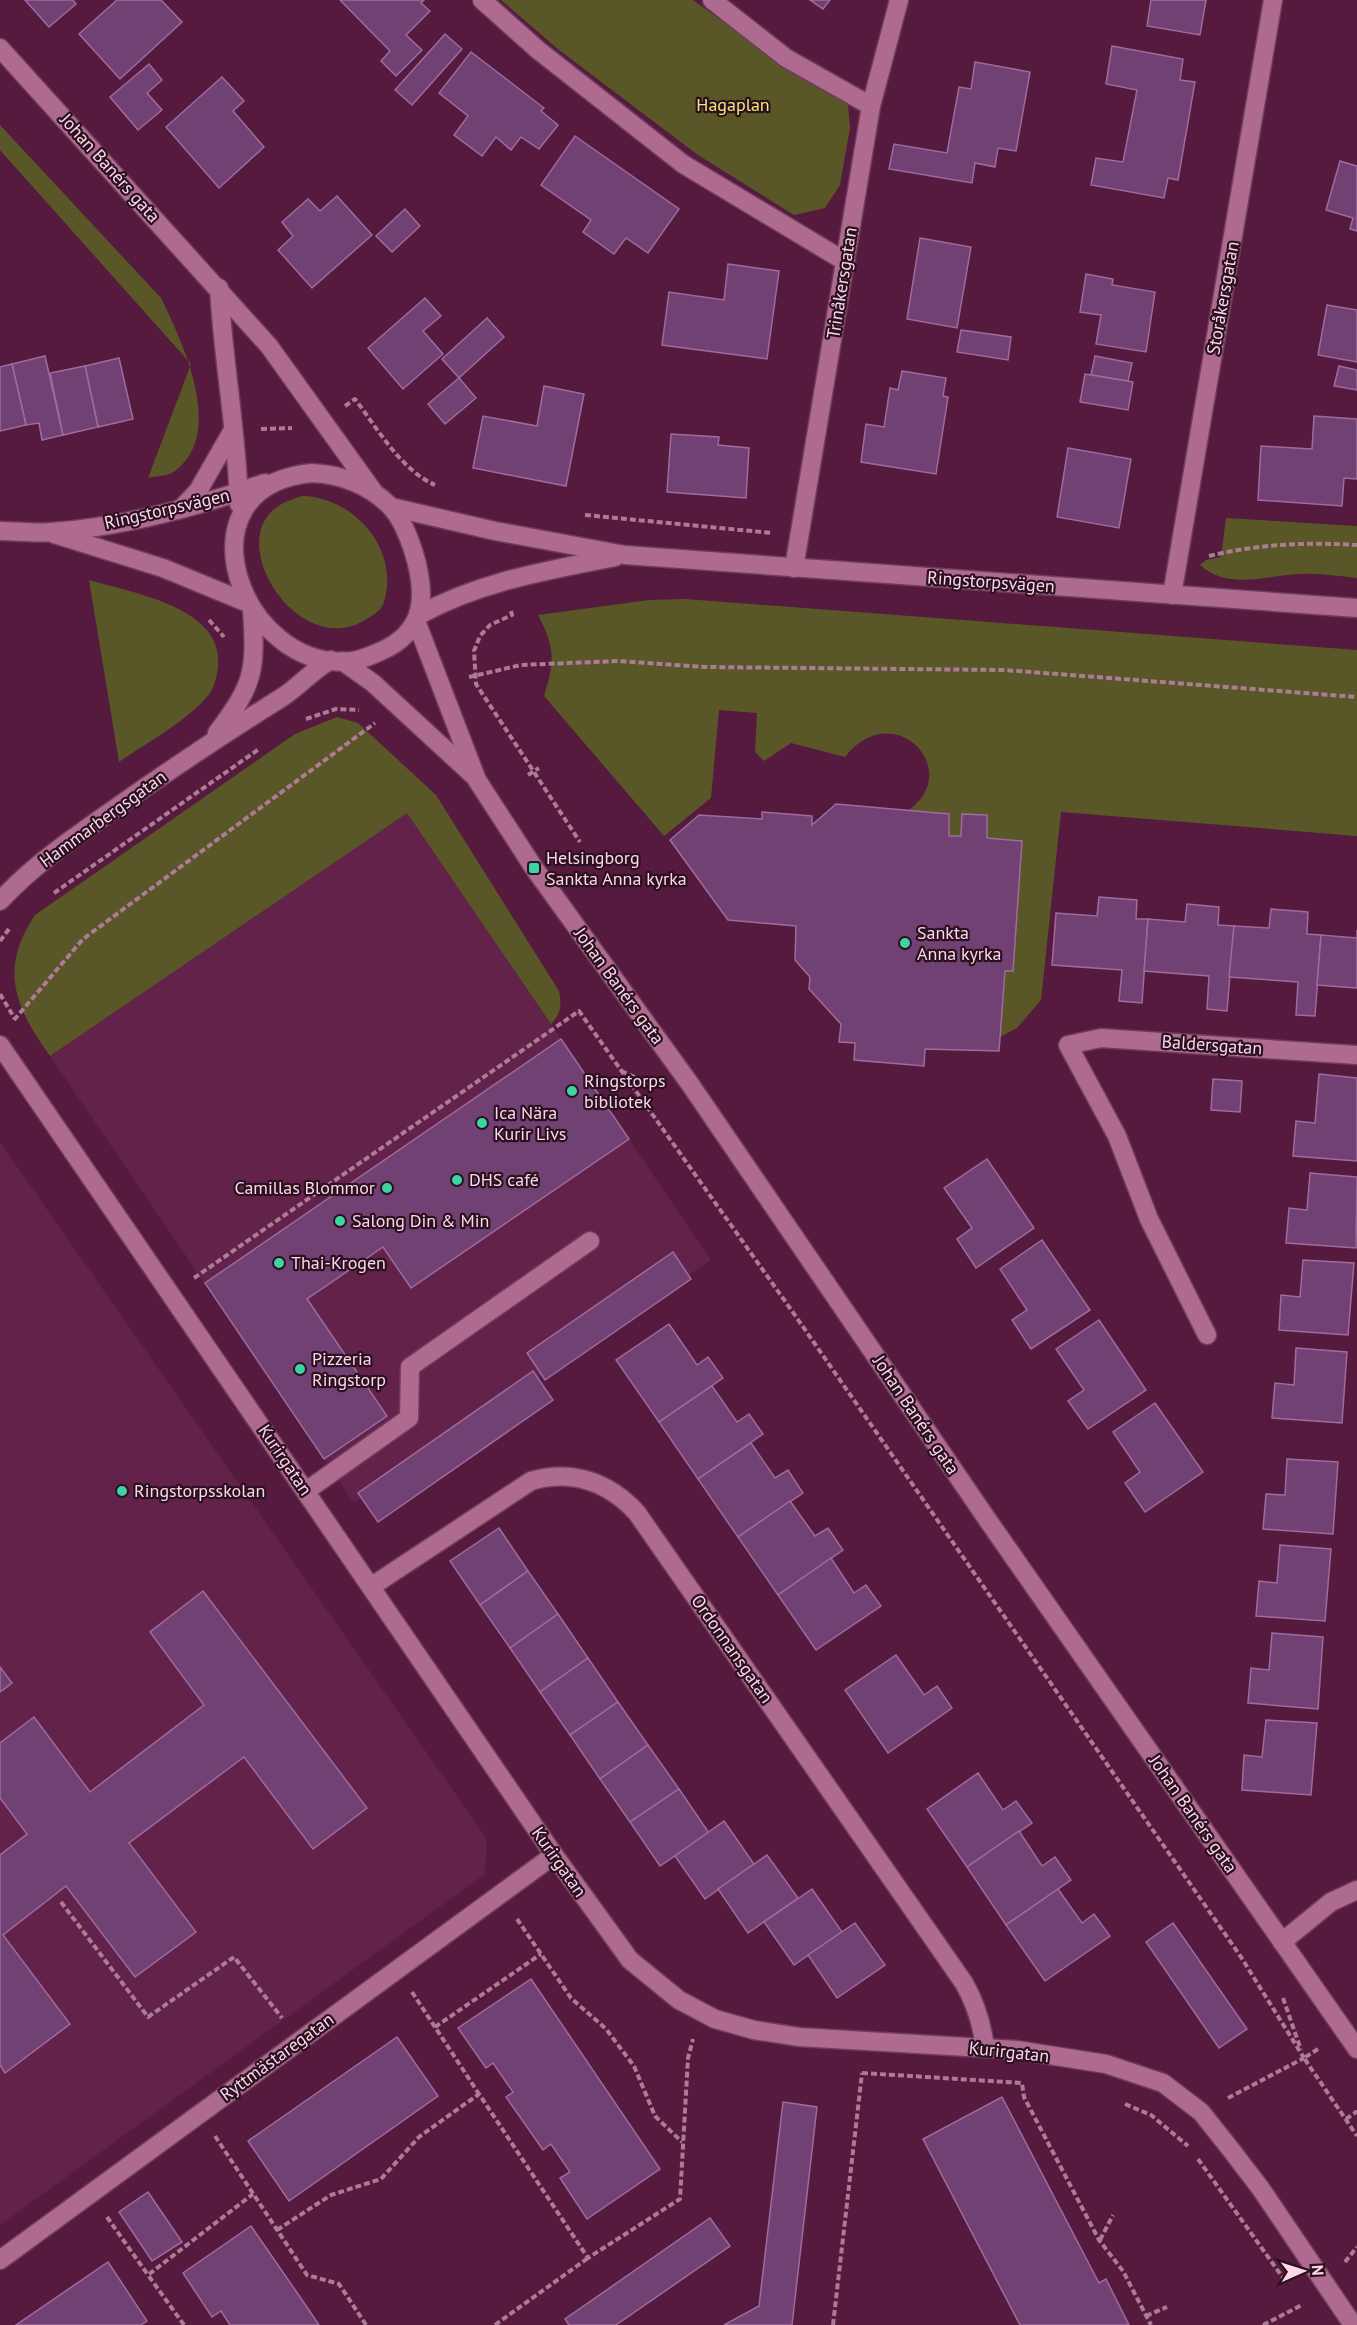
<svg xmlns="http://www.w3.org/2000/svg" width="1357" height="2325" font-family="'PT Sans',sans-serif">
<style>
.built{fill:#632249}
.green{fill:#595728}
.building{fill:#724173;stroke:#9f6b9f;stroke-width:1.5}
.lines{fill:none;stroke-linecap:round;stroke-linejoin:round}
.minor-casing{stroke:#6f3c5b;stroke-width:21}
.path{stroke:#ac7c97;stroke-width:4;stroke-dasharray:6 3;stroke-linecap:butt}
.minor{stroke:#ae6b8f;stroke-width:18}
.poi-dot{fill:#3dd4a3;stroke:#2b1120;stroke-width:2}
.labels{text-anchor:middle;stroke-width:4.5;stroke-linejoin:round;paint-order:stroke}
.park-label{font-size:18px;fill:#efea72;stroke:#2b1120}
.street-label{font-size:18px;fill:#fcd6e9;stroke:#2b1120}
.poi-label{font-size:18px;fill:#fcd6e9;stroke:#2b1120;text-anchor:start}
</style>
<rect width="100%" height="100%" fill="#551a3d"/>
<g class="built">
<polygon points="407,812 711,1260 354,1503 50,1056"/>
<polygon points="0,1142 487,1839 485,1874 0,2225"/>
</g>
<g class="green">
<polygon points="501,0 693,0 780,63 848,105 850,128 840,185 825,208 794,215 698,155 559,50"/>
<path d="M0,125L161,298C182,341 226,433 175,471C169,476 156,476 148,478L191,364L0,150Z"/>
<path d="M302,496C354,497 400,549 384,602C382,610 372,616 365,620C301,659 228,550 273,510C281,503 292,499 302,496Z"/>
<path d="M1226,518L1357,526V578C1338,576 1319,573 1300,574C1265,575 1230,591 1200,565L1206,560L1221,557Z"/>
<path d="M89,580C130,592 215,606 218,657C219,668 216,684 210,693C187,722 149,741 119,762Z"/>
<path d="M685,599L1357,650V836L1061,812L1041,1000L1017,1028L1000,1037L1005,971H1013L987,838L986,815L962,814L961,836H949V814L909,810C965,769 892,696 845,757L791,743L764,761L755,752L757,713L719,710L711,798L664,836L544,696C555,661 555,647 538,615L649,600Z"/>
<path d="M337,717L358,723L436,795L559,991C562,1005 561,1013 551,1024L407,813L50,1056C13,1005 0,967 35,915L295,734Z"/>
</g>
<g class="building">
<polygon points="25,0 73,0 76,4 49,27"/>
<polygon points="117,0 161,0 182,22 120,79 79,34"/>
<polygon points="340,0 424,0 421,3 430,11 406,35 422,50 396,76 381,61 390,51"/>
<polygon points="810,0 830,0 823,9"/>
<polygon points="1151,0 1206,0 1200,35 1147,26"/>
<polygon points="445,34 462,49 412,105 395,90"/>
<polygon points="1112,46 1183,59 1180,80 1195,82 1178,180 1168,178 1164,198 1091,185 1096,158 1123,162 1137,90 1106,84"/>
<polygon points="471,52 544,108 541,111 558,125 539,149 521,137 511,150 496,137 482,156 454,135 468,116 439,93"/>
<polygon points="975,62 1030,72 1016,151 998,148 995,167 975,163 972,183 889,169 894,144 947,153 959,87 971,89"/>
<polygon points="149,64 162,80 147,93 162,110 138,130 110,97"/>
<polygon points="222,77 244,101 233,111 264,147 219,188 166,127"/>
<polygon points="575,136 679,209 648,253 626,238 614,254 583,232 591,220 541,185"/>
<polygon points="1340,161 1357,166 1357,231 1350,229 1353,218 1326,210"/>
<polygon points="337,196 372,235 312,288 278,250 293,236 282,222 308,199 320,211"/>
<polygon points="405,209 420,226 392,252 376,236"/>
<polygon points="920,238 971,247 957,328 907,319"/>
<polygon points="728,264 779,271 767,359 662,345 669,292 724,300"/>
<polygon points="1086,274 1113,279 1112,285 1155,292 1146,352 1096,344 1101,315 1080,312"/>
<polygon points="425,298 441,316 423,331 443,354 403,389 368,348"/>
<polygon points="1327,305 1357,310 1357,362 1318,355"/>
<polygon points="487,318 504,337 459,378 442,359"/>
<polygon points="961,330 1011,337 1008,360 957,352"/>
<polygon points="45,356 63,435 42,440 39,423 26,425 12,364"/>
<polygon points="1095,356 1132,363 1128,381 1091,375"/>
<polygon points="119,358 133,419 98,427 85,366"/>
<polygon points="12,364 26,425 0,431 0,367"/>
<polygon points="85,366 98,427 63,435 50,373"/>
<polygon points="1339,366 1357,370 1357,390 1334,386"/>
<polygon points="902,371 946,378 943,396 948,397 936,474 861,462 866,424 884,427 890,388 898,390"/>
<polygon points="1085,374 1133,382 1128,410 1080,402"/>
<polygon points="459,378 476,398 445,424 428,404"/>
<polygon points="544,386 584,394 566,486 473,468 483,416 537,426"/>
<polygon points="1314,416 1357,419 1357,479 1344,478 1342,506 1258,500 1261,446 1312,449"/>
<polygon points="671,434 719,437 718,445 749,448 746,498 667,492"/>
<polygon points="1068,448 1131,459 1119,528 1057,517"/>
<polygon points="836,804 949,814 949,836 961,836 962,814 987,815 987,838 1022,841 1013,971 1005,971 999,1051 925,1049 924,1066 854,1060 855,1043 839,1042 841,1024 809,989 810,977 795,960 796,926 728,920 670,840 699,815 762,819 762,812 812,816 812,825"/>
<polygon points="1099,897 1137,900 1136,919 1148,919 1142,1003 1119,1001 1122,970 1052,965 1056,913 1097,916"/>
<polygon points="1187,904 1219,907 1218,925 1234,926 1227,1011 1207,1009 1209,976 1144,971 1148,919 1185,922"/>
<polygon points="1271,909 1308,912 1307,934 1321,935 1315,1016 1296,1015 1298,982 1229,977 1234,926 1269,928"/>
<polygon points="1357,930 1357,988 1317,985 1321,935 1357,938"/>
<polygon points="561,1039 629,1139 411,1288 383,1247 307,1299 387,1416 324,1459 205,1283"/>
<polygon points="1319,1074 1357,1078 1357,1161 1293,1156 1296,1121 1315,1123"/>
<polygon points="1213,1079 1242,1081 1240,1112 1211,1110"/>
<polygon points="987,1159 1034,1228 976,1268 957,1239 972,1228 944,1188"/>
<polygon points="1310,1173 1357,1177 1356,1248 1286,1243 1289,1208 1307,1210"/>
<polygon points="1042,1240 1090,1310 1031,1349 1012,1320 1027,1310 1000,1269"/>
<polygon points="673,1252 691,1279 545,1380 527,1353"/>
<polygon points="1303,1260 1354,1263 1348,1335 1279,1330 1281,1295 1300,1297"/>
<polygon points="1099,1320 1146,1390 1088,1429 1068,1401 1084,1390 1056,1349"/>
<polygon points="669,1324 697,1365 708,1357 723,1378 659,1422 616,1360"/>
<polygon points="1296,1348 1347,1352 1342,1423 1272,1418 1275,1383 1294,1385"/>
<polygon points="533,1371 553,1400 378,1522 358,1493"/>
<polygon points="712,1386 737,1422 749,1414 763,1434 698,1479 659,1422"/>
<polygon points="1155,1403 1203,1472 1145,1512 1125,1483 1140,1472 1113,1432"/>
<polygon points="751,1443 775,1478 788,1470 803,1493 738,1537 698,1479"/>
<polygon points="1287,1459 1338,1462 1333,1534 1263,1529 1266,1494 1285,1495"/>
<polygon points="790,1501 815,1536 828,1528 843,1550 778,1595 738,1537"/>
<polygon points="499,1528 528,1571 480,1605 450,1561"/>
<polygon points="1280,1545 1331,1549 1325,1621 1256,1616 1259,1581 1277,1583"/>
<polygon points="831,1558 854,1593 866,1585 881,1606 816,1650 778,1595"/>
<polygon points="528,1571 558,1614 510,1648 480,1605"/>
<polygon points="203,1591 367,1808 313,1849 244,1757 129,1843 196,1932 135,1977 66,1886 3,1935 70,2024 5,2073 0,2065 0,1855 27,1834 0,1798 0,1743 34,1717 90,1792 204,1705 150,1632"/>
<polygon points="558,1614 588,1658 540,1692 510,1648"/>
<polygon points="1272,1633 1323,1637 1318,1709 1248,1703 1251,1668 1269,1670"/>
<polygon points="896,1655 924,1695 937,1686 952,1708 888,1753 845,1690"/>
<polygon points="588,1658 618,1702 570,1735 540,1692"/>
<polygon points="0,1667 12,1683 0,1692"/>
<polygon points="618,1702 648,1745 600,1779 570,1735"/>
<polygon points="1266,1720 1317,1723 1311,1795 1242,1790 1244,1755 1262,1757"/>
<polygon points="648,1745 679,1789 630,1822 600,1779"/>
<polygon points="978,1773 1003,1810 1016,1801 1032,1823 967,1867 927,1809"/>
<polygon points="679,1789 709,1833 660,1866 630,1822"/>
<polygon points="724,1821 754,1864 705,1899 675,1856"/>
<polygon points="1019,1831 1042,1866 1055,1857 1071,1880 1006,1925 967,1867"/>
<polygon points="767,1855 798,1898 748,1933 718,1889"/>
<polygon points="812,1889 842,1932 794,1965 764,1922"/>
<polygon points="1058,1889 1082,1923 1094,1914 1110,1936 1045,1981 1006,1925"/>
<polygon points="855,1923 885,1965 837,1998 808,1955"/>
<polygon points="1173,1923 1247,2029 1219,2048 1146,1942"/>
<polygon points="531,1979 660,2169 587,2219 560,2178 570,2172 551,2144 543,2150 506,2097 513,2092 493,2063 486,2068 458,2028"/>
<polygon points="397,2037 438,2096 289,2201 248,2141"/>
<polygon points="1002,2097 1099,2283 1106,2279 1129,2325 1020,2325 923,2139"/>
<polygon points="783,2102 817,2107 792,2325 724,2325 759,2306"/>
<polygon points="148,2192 182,2242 152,2261 119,2212"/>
<polygon points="710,2218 730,2246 616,2325 569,2325 565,2319"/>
<polygon points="251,2226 298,2294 319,2325 230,2325 221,2311 212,2317 183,2273"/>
<polygon points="108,2262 147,2321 141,2325 16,2325"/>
</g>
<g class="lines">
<defs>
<g id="minor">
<polyline points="482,0 538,50 683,164 846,262"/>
<polyline points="712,0 786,58 871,106"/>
<polyline points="0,48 269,346 373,491"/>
<path d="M219,288C223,360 237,431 239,504"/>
<path d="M312,473C340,474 369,485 390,506C401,517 408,535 413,550C427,594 427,632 379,652C370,656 363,659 353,661C241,674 173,486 312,473Z"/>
<polyline points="391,507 495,531 625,555 1357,608"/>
<polyline points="182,508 198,491 233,430"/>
<path d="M0,531C17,531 34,534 51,532C123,527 197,507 265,483"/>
<polyline points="54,534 163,568 248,603"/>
<polyline points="794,568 871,106 899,0"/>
<polyline points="1172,595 1273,0"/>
<path d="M419,615C481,581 546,571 615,557"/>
<polyline points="416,621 477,780 534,868 690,1084 987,1519 1357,2049"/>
<polyline points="342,661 373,683 474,776"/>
<path d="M217,733C255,683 256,670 252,609"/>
<path d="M0,901C34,864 76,836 117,807C171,769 225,733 281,698C299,687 312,670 331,660"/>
<polyline points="0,1045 554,1855 630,1960 679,2000 715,2019 754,2030 799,2037 1017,2050 1106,2064 1163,2083 1201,2112 1232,2151 1261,2189 1353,2325"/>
<polyline points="1207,1335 1149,1219 1117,1136 1068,1045 1101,1038 1357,1055"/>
<polyline points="306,1491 409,1418 410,1367 590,1241"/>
<path d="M372,1586L531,1481C572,1469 609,1482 637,1513L964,1983C976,2004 982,2023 985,2048"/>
<polyline points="1282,1942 1331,1902 1357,1890"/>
<polyline points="0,2260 554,1855"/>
</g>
</defs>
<use href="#minor" class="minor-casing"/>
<g class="path">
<path d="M345,406L355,399C377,428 401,470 435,485"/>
<polyline points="261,429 292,428"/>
<polyline points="585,515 772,533"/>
<path d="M1209,556C1259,544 1306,542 1357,545"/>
<polyline points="511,611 512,615 490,625 480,636 474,651 476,684 580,842"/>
<polyline points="209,620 224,637"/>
<polyline points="469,677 521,665 618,661 704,667 1005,670 1357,697"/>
<polyline points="306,719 336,709 359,710"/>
<polyline points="528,775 539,768"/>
<polyline points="54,893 259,749"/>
<polyline points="0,941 9,929"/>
<polyline points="0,994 15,1019"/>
<polyline points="14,1020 83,939 375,723"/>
<polyline points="621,1071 653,1085"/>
<polyline points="194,1278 579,1011 792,1311 1241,1957 1304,2058"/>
<polyline points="61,1902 148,2017 234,1957 282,2018"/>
<polyline points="517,1919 571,1998 606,2029 634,2066 655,2116 682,2142"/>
<polyline points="412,1992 479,2094"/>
<polyline points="1283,1998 1301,2050"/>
<polyline points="435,2027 541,1954"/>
<polyline points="1318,2049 1304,2058 1357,2136"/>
<polyline points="862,2073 1022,2083 1024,2097 1099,2240 1123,2271 1151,2325"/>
<polyline points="1228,2098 1304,2058"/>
<polyline points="1125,2104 1151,2115 1188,2146"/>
<polyline points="1346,2119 1356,2112 1357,2114"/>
<polyline points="215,2136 307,2275 339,2284 366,2325"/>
<polyline points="1198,2159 1286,2282"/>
<polyline points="107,2217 148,2275"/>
<polyline points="277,2230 331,2195 381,2179 419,2137 479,2094 588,2258 680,2199 688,2058 693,2039"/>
<polyline points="1100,2240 1113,2215"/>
<polyline points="1345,2262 1357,2247"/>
<polyline points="1146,2316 1167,2307"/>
<polyline points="184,2325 148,2275 253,2194"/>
<polyline points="495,2325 588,2258"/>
<polyline points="833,2325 862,2073"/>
<polyline points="1263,2325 1302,2305"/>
</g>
<use href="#minor" class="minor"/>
</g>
<g class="poi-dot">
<rect x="528" y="862" width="12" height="12" rx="3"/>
<circle cx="905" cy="943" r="6"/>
<circle cx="572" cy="1091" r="6"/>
<circle cx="482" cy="1123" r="6"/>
<circle cx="457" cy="1180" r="6"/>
<circle cx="387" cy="1188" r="6"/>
<circle cx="340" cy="1221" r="6"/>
<circle cx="279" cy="1263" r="6"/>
<circle cx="300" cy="1369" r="6"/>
<circle cx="122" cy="1491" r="6"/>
</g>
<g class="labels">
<g class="park-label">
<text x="733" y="111">Hagaplan</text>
</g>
<g class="street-label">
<text transform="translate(110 168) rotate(48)" y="6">Johan Banérs gata</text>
<text transform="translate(842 283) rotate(-81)" y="6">Trinåkersgatan</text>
<text transform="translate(1223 298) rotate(-80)" y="6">Storåkersgatan</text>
<text transform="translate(167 509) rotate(-13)" y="6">Ringstorpsvägen</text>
<text transform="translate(991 582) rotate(4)" y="6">Ringstorpsvägen</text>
<text transform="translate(103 819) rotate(-36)" y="6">Hammarbergsgatan</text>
<text transform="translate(619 986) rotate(54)" y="6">Johan Banérs gata</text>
<text transform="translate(1212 1045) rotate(4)" y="6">Baldersgatan</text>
<text transform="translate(916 1415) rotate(56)" y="6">Johan Banérs gata</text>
<text transform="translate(285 1460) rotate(56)" y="6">Kurirgatan</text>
<text transform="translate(732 1649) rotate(55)" y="6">Ordonnansgatan</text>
<text transform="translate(1193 1814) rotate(55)" y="6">Johan Banérs gata</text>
<text transform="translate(559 1862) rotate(55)" y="6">Kurirgatan</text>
<text transform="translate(1009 2052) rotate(6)" y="6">Kurirgatan</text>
<text transform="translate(277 2057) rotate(-36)" y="6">Ryttmästaregatan</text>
</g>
<g class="poi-label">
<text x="546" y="864">Helsingborg<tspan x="546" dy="21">Sankta Anna kyrka</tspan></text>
<text x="917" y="939">Sankta<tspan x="917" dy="21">Anna kyrka</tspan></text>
<text x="584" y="1087">Ringstorps<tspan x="584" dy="21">bibliotek</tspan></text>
<text x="494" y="1119">Ica Nära<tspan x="494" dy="21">Kurir Livs</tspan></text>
<text x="469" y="1186">DHS café</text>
<text x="375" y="1194" text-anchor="end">Camillas Blommor</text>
<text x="352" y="1227">Salong Din &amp; Min</text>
<text x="291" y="1269">Thai-Krogen</text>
<text x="312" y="1365">Pizzeria<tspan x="312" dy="21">Ringstorp</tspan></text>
<text x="134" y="1497">Ringstorpsskolan</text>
</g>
</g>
<g transform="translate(1303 2271) rotate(87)" stroke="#2b1120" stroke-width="4.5" paint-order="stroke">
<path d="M0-4.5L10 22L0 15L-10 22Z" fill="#fcd6e9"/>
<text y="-9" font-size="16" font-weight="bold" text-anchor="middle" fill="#fcd6e9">N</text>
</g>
</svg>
